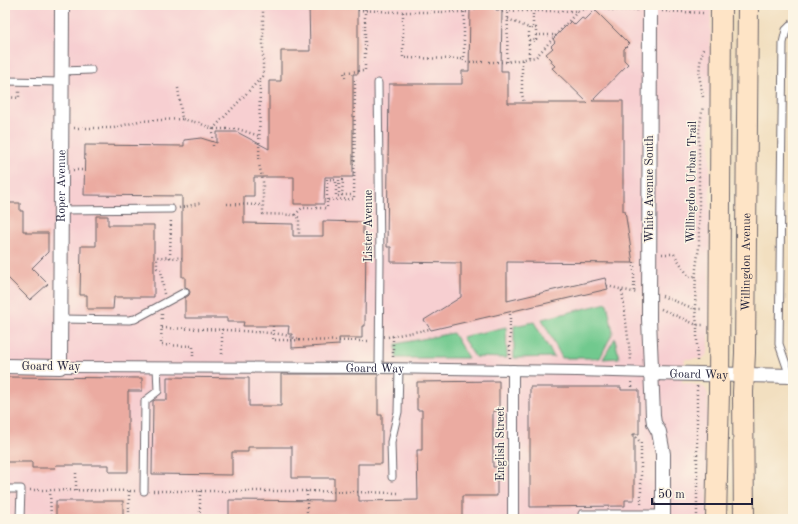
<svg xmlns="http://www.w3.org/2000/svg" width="798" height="524" font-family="'Old Standard TT',serif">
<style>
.built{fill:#f7cfd1}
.green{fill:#71c98e;stroke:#4a7664}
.building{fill:#ebaba1}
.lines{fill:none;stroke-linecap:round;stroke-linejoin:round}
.service-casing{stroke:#6b646a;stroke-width:9}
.pedestrian-casing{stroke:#6b646a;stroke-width:12}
.minor-casing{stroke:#6b646a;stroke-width:16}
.secondary-casing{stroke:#6b646a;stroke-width:22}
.path{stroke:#6b646a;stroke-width:2.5;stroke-dasharray:1 3;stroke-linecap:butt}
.service{stroke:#fff;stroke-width:7}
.pedestrian{stroke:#fff;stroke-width:10}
.minor{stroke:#fff;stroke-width:14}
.secondary{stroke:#fee4c6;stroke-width:20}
.labels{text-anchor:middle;stroke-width:3;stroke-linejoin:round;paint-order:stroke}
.street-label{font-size:12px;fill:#22223b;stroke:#fcf5e5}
</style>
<rect width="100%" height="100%" fill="#fcf5e5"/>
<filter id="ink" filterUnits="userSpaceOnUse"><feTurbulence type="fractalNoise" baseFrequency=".025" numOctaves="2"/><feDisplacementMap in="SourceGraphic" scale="8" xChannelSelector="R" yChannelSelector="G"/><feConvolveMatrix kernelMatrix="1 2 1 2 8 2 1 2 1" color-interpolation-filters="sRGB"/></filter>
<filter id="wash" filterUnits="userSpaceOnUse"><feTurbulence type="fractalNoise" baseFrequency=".012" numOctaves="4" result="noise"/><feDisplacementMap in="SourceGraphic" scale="16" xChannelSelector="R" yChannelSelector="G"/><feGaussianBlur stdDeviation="0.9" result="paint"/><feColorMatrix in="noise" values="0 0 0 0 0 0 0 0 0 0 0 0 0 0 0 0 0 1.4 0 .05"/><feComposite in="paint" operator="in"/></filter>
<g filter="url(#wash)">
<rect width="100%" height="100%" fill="#f2dfc0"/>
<polygon class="built" points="5,5 711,5 709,348 707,354 702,359 685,359 682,382 702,386 706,389 708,394 708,519 5,519"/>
<g class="green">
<polygon points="607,303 613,332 600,358 562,358 542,319"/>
<polygon points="534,322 554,357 514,358 514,326"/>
<polygon points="506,327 507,358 475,357 462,337"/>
<polygon points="453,333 468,358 396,358 396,344"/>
<polygon points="615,338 619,358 603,359"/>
</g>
<g id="blocks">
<g class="building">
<polygon points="309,5 358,5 358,74 353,74 353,177 325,177 324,204 294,204 294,177 254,177 254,196 244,196 244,223 293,224 293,236 323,236 323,221 363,222 363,234 366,234 365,326 362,326 362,338 339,338 339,345 292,348 292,334 288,334 289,326 243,326 244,322 227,322 227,318 185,318 185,298 189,295 190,292 188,288 185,287 185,277 182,277 182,196 84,195 85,145 184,146 184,140 201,138 217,143 217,132 237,132 269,149 269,81 281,81 281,51 310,51"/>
<polygon points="476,5 496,5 496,10 502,10 501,71 508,71 508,103 588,103 552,68 555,66 551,62 552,60 546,54 553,48 551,46 555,42 553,39 571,21 575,25 582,18 585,20 595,10 629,44 624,49 624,60 628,64 592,101 623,101 623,211 625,211 633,263 507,262 507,301 605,278 608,289 431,330 424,320 461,297 461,263 391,262 391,247 387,247 389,84 462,84 462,71 469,71 470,9 476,9"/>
<polygon points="5,203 20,203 20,211 23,211 23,231 26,231 26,233 48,233 48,252 32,268 48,284 30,300 5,275"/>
<polygon points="96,216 108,216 108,225 154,225 154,297 114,297 113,309 87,309 87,295 80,295 81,246 96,246"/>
<polygon points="281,374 378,374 378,415 382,415 382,464 358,464 358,496 359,496 359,501 418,500 417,450 422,450 422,410 417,410 417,382 499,381 499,411 493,411 493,467 497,467 497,496 462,496 462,519 229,519 229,500 334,501 334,478 292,478 292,447 248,447 248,452 232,452 232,475 152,474 153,401 155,400 167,400 167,377 249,378 249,406 281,406"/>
<polygon points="5,377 142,378 142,391 128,391 128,472 109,472 109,465 56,465 55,468 32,468 32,462 5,462"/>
<polygon points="530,387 621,387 621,390 639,390 639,434 634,434 634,500 625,500 625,506 530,507"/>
<rect x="56" y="501" width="67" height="18"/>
</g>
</g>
</g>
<g filter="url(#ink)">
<use href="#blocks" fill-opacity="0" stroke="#6b646a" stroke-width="1"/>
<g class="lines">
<defs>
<g id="service">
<polyline points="62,71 91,70"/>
<polyline points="5,81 62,82"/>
<polyline points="378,83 380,259 379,368"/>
<polyline points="61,210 171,209"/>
<polyline points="60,319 129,320 135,319 185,292"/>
<polyline points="790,376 779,344 783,43 786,30 793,23"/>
<polyline points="392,477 391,442 398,412 399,369"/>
<polyline points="5,489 21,489 20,519"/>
<polyline points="144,491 145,401 158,391 157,367"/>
<polyline points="582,514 663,514"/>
</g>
<g id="pedestrian">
<path id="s1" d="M60,367L379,368L577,371L651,373"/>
<polyline points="513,519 513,370"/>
</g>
<g id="minor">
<polyline points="650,5 649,319 653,416 654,423 659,432 663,454 663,519"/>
<path id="s2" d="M5,366L60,367L62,5"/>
<path id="s3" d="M651,373L793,376"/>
</g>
<g id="secondary">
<polyline points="716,519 719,392 721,5"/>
<path id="s4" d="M744,519L743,392L745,353L748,5"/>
</g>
</defs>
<use href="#service" class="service-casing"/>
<use href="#pedestrian" class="pedestrian-casing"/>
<use href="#minor" class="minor-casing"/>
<use href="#secondary" class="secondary-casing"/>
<g class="path">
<polyline points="245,5 245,6"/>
<polyline points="297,5 297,6"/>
<polyline points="358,10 397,12 470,12"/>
<polyline points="662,11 703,13"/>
<polyline points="403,12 403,58 464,59"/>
<polyline points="464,12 464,62 483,62"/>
<polyline points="502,12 508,11 578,11 591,7 600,6 610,10 638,10"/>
<polyline points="508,19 529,28"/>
<polyline points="533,28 529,28 529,40 536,41 536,28 533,28 533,11"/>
<polyline points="536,35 556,35"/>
<polyline points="529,57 529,40"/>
<polyline points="522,60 522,94 524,103"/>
<polyline points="489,62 507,62 536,57 578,11"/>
<polyline points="507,62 508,11"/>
<polyline points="260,78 259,164 263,182 263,214 295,215 299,218 299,236"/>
<polyline points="345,78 344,72 365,71 365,5"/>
<polyline points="178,88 182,119 199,123 213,129 213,146"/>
<polyline points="703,97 699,75 700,63 703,49"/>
<polyline points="5,99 7,97 19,98 19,91"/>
<polyline points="74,128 114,128 139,121 182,119"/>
<polyline points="213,129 263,76 263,6"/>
<polyline points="214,129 238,129 259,136"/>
<polyline points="73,170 84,170"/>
<polyline points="327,200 327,179 336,180 336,196 339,196 339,180 343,180 342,195 354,195"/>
<polyline points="227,204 262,205"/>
<polyline points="179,208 201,203"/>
<polyline points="295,215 302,208 327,208 327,200 354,199 355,79"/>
<polyline points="662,254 674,254 689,277 696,276"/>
<polyline points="170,258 171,218"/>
<polyline points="634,262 634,293"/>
<polyline points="607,286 637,293"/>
<polyline points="622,291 631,361"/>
<polyline points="164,294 161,270 157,268 157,257 182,258"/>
<polyline points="662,296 695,309 703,309"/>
<polyline points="661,309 697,325 703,325"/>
<polyline points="162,314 161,345 193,346 193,357"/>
<polyline points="273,326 273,340 369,341"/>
<path d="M162,328C193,329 224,329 254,332C269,333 286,333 299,340"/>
<polyline points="222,329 222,357"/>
<polyline points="393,336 393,357"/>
<polyline points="388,337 430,329"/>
<polyline points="510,359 510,311"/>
<polyline points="697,361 697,325 695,309 696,268 699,247 699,130 703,106"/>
<polyline points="632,382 632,390"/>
<polyline points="633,434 641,443 641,505"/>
<polyline points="76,473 76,491"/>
<polyline points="30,490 50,490 51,519"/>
<polyline points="50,490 136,491"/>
<polyline points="129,491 129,519"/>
<polyline points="153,491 307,491 399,493"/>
<polyline points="200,491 200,519"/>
<polyline points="307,491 307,519"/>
<polyline points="697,519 697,386"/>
</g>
<use href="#service" class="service"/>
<use href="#pedestrian" class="pedestrian"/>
<use href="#minor" class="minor"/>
<use href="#secondary" class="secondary"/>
</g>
</g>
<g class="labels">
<g class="street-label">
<text transform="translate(691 182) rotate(-89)" y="4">Willingdon Urban Trail</text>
<text dy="4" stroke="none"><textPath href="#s2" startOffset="236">Roper Avenue</textPath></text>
<text transform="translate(649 189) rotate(-90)" y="4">White Avenue South</text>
<text transform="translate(368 226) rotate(-90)" y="4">Lister Avenue</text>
<text dy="4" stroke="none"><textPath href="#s4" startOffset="257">Willingdon Avenue</textPath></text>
<text x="51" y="370">Goard Way</text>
<text dy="4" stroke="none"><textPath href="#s1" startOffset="315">Goard Way</textPath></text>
<text dy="4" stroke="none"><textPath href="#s3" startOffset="48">Goard Way</textPath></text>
<text transform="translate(500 444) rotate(-90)" y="4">English Street</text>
</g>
</g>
<rect width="798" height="524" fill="none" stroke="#fcf5e5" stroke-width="20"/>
<path d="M652 498v6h100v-6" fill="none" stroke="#22223b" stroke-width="2"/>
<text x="658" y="498" font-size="12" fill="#22223b" stroke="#fcf5e5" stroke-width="3" paint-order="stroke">50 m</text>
</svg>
